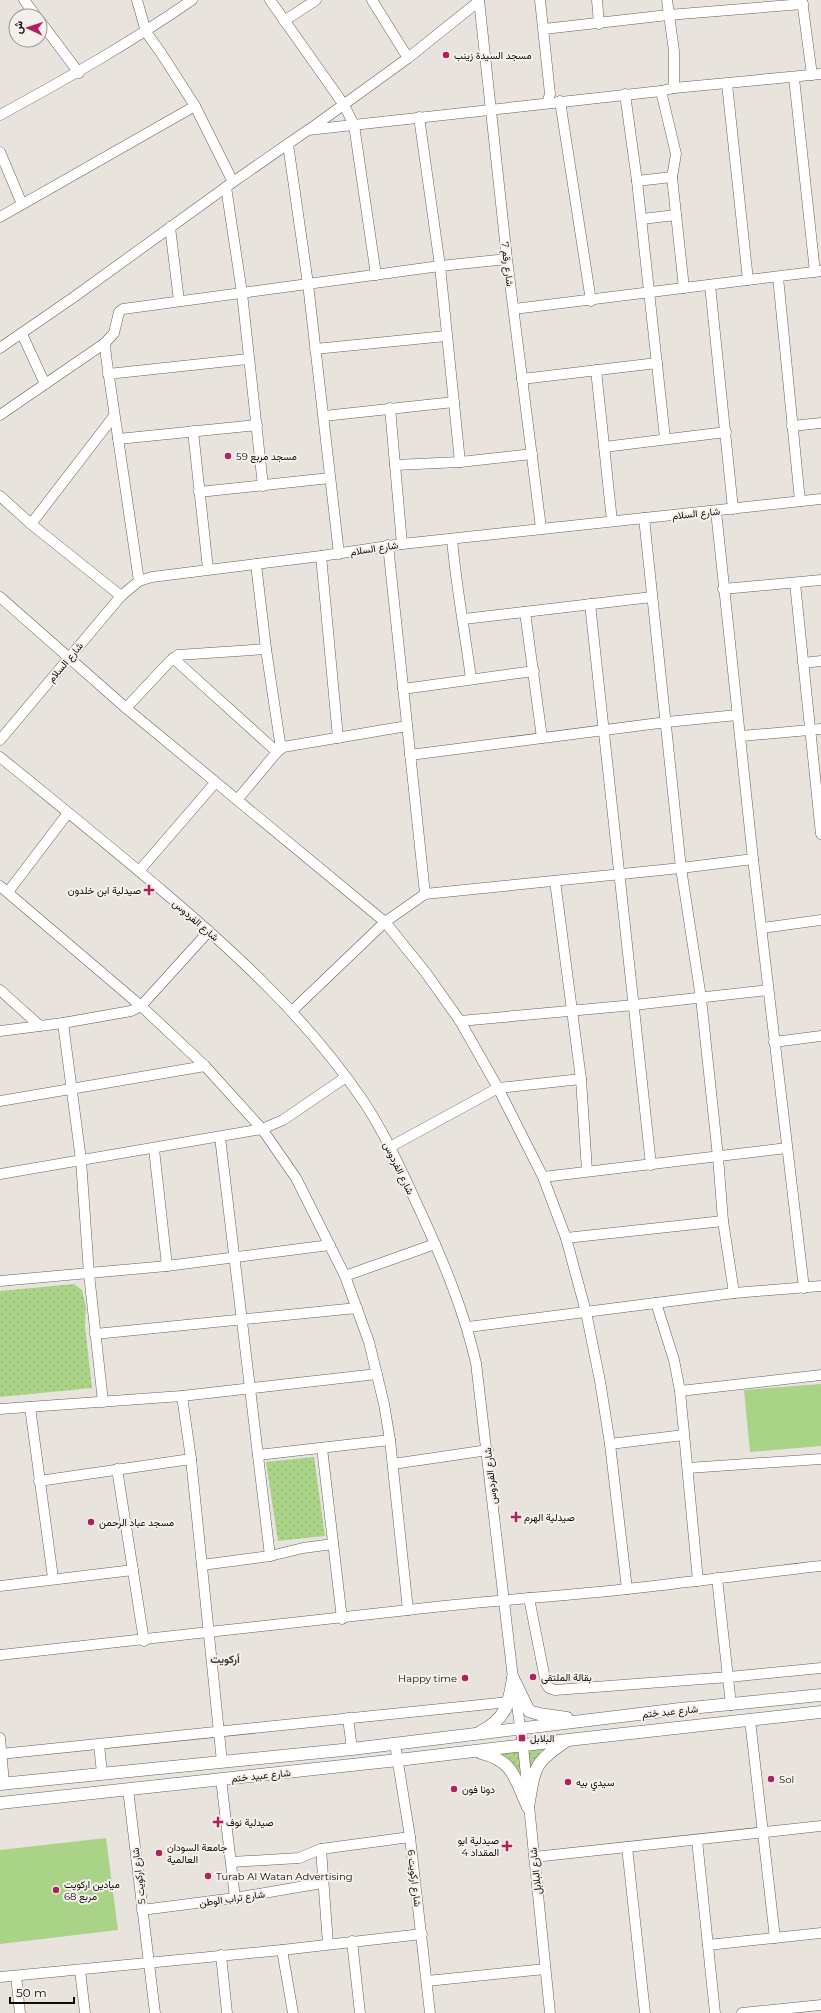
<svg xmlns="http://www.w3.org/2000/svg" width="821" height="2013" font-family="Montserrat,Vazirmatn,sans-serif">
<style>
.green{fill:url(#green-dots)}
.pitch{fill:#a9d387}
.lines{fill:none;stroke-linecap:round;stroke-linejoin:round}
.minor-casing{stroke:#65605c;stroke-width:11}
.major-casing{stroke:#65605c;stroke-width:13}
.minor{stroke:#fff;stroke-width:10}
.major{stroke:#fff;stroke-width:12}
.poi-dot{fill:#ae215c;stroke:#f5f0eb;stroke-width:1.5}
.labels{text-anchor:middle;stroke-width:4;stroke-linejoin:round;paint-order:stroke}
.poi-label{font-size:10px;fill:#0e0c0b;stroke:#f5f0eb;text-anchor:start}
.street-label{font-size:10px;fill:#0e0c0b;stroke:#f5f0eb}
.neighbourhood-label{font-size:11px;font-weight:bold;fill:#3f3b37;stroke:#f5f0eb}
</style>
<defs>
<pattern id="green-dots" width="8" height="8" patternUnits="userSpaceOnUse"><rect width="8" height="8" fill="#a9d387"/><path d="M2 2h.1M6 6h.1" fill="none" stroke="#90b473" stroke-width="1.8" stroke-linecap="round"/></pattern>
</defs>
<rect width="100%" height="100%" fill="#e8e3dd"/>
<g class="green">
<polygon points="74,1284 82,1290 86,1307 85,1326 92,1388 0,1397 0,1291"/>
<polygon points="314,1457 325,1536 278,1541 266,1462"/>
<polygon points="545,1746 533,1762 528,1788 525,1749"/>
<polygon points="520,1750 525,1788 496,1752"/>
</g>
<g class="pitch">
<polygon points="821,1384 821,1446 750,1452 744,1390"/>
<polygon points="106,1838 118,1930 0,1944 0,1850"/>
</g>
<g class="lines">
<defs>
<g id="minor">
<polyline points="24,0 36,16"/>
<polyline points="137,0 146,32 161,53 195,106 233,182"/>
<polyline points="270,0 344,105 354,125 376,275"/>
<polyline points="372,0 408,58"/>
<polyline points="479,0 507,259 541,528"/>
<polyline points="540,0 550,94 547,103"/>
<polyline points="597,0 599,24"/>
<polyline points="667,0 674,51 674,88"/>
<polyline points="802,0 812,75"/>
<polyline points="40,21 79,73"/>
<polyline points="284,21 316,0"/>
<polyline points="544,29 668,15 803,4"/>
<polyline points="794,78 815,272"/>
<polyline points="727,84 748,280"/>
<polyline points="661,91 676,154 672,177 684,288"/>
<polyline points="625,94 637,181 665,438"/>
<polyline points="560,101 591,301"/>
<path d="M0,115C66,79 130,43 192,0"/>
<polyline points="419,117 440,266 460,462"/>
<polyline points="310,129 408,58 479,1"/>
<polyline points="288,144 308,284 339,554"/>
<polyline points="0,152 22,204"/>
<polyline points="637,181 672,177"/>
<polyline points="226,187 242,293 263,486"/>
<polyline points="0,217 195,106"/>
<polyline points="642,219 676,215"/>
<polyline points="170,227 179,301"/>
<polyline points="778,277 800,501"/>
<polyline points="710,285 733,509"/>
<polyline points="514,309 821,271"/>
<polyline points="22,334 45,384"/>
<polyline points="0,348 74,297 233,182 308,130 661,91 674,88 821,74"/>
<polyline points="315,349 446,336"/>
<polyline points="596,370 612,521"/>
<polyline points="108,374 248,359"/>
<polyline points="522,379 657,363"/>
<polyline points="390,408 402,544"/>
<polyline points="0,415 105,343"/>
<polyline points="324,416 454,402"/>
<polyline points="792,426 821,423"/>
<polyline points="193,431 208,569"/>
<polyline points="118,439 257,425"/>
<polyline points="604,447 726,432"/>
<polyline points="395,465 460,462 532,454"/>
<polyline points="199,492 330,478"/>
<polyline points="0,496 31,524 121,596"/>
<polyline points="716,511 753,859 804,1288"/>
<polyline points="644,518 681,868 701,998 718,1157 723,1221 734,1293"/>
<polyline points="31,524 114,416"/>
<path d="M452,539C456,586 465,632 471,679"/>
<polyline points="388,545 425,894"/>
<polyline points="321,556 338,738"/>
<polyline points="256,564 266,649 281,749"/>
<polyline points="139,581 106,356 105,343 114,333 119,312 123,309 440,266 507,259"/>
<polyline points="795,583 821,834"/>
<polyline points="723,589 821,580"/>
<polyline points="0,597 126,708 385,922 426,973 460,1021 498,1088 543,1177 566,1238 586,1312 600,1381 610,1444 627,1589"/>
<polyline points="590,604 651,1165"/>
<polyline points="525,612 542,738"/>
<polyline points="464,619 652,597"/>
<polyline points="173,658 277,752"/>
<polyline points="803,663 821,661"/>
<polyline points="403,689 534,671"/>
<polyline points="126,708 169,662 178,655 266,649"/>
<polyline points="741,736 821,729"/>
<polyline points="0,740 121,596 139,581 152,577 321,556 402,544 821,499"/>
<polyline points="410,755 667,722 737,715"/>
<path d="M0,757C55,802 111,847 165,893C239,956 309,1021 364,1102C387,1137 404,1176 422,1215C444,1263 464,1311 476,1363L513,1678L523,1746L550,2013"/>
<polyline points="237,800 277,752 283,747 407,726"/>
<polyline points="139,871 215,783"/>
<polyline points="555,881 581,1079 587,1171"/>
<polyline points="0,886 141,1006 205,1066 262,1129 296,1178 345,1276 369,1342 384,1404 390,1440 408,1610"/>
<polyline points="8,892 68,813"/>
<polyline points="762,928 821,920"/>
<polyline points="0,990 40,1026"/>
<polyline points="292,1011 385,922 425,894 681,868 753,859"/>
<polyline points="460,1021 634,1005 768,990"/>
<polyline points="63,1023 81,1160 89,1274 103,1402"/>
<polyline points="0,1031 63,1023 131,1011 141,1006 209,931"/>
<polyline points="774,1042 821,1036"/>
<polyline points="0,1101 205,1066"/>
<polyline points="220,1137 270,1556"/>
<polyline points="390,1147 498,1088 581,1079"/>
<polyline points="154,1149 167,1266"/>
<polyline points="0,1174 262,1129 283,1120 346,1077"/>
<polyline points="543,1177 787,1148"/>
<polyline points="566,1238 723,1221"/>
<polyline points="345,1276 435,1244"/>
<polyline points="0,1281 167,1266 330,1245"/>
<polyline points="656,1303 674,1360 680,1391 698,1581"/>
<polyline points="468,1327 734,1293 821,1286"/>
<polyline points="95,1334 357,1308"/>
<polyline points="680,1391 821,1375"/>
<polyline points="182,1396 191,1459 222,1762"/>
<polyline points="30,1407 53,1578"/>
<polyline points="0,1409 182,1396 377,1374"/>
<polyline points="610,1444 684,1435"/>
<polyline points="322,1448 342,1619"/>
<polyline points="258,1455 390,1440"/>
<polyline points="393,1464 488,1450"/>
<polyline points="688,1468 821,1459"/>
<polyline points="117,1469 144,1641"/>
<polyline points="39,1481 191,1459"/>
<polyline points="202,1565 270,1556 303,1548 333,1544"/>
<polyline points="717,1578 731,1705"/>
<polyline points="0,1586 133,1570"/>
<polyline points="529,1598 546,1684 549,1688 555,1690 729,1677 821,1668"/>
<path d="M0,1655C136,1641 272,1626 408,1610C481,1601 554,1597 627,1589C692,1582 756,1573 821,1566"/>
<polyline points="348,1718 352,1749"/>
<polyline points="750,1720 775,1938"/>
<polyline points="0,1738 4,1783"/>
<polyline points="395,1744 410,1837 430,2013"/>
<polyline points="99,1745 102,1773"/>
<polyline points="0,1754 509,1702"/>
<polyline points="221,1779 235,1898"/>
<polyline points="128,1789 155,2013"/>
<polyline points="697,1840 715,2013"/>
<polyline points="627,1847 645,2013"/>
<polyline points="321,1849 328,1944"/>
<polyline points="534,1857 821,1826"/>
<polyline points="231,1862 299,1858 321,1849 410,1837"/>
<polyline points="142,1910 235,1898 322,1883"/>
<polyline points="352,1941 360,2013"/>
<polyline points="708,1945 821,1933"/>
<polyline points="282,1950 293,2013"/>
<polyline points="221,1955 227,2013"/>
<polyline points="80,1970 85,2013"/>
<polyline points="16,1976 20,2013"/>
<polyline points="0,1977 282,1950 422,1934"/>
<polyline points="427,1981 545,1969"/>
<polyline points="742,2013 821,2005"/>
</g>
<g id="major">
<polyline points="513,1678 529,1711 539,1714 567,1718"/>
<path d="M480,1732C506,1719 509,1704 513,1678"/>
<path d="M481,1753C514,1761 515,1779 528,1807"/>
<polyline points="0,1784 352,1749 680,1709 821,1695"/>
<polyline points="0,1803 398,1760 568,1740 821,1712"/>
<path d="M528,1807C535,1768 532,1764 566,1741"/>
</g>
</defs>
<use href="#minor" class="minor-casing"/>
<use href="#major" class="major-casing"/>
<use href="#minor" class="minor"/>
<use href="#major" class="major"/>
</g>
<g class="poi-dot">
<circle cx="446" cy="55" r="4"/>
<circle cx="228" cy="456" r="4"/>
<path d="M147 884h4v4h4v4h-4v4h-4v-4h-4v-4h4z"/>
<path d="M514 1511h4v4h4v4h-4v4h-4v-4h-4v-4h4z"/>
<circle cx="91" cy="1522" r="4"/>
<circle cx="533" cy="1677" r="4"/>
<circle cx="465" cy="1678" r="4"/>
<rect x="518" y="1734" width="8" height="8" rx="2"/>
<circle cx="771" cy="1779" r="4"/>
<circle cx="568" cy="1782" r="4"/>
<circle cx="454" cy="1789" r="4"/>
<path d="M216 1816h4v4h4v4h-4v4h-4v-4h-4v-4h4z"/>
<path d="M505 1840h4v4h4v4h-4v4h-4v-4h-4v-4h4z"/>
<circle cx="159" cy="1853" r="4"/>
<circle cx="208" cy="1876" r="4"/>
<circle cx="56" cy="1890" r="4"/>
</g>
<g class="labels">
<g class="poi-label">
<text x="454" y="59">مسجد السيدة زينب</text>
<text x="236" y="460">مسجد مربع 59</text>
<text x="141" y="894" text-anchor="end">صيدلية ابن خلدون</text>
<text x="524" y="1521">صيدلية الهرم</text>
<text x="99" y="1526">مسجد عباد الرحمن</text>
<text x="541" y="1681">بقالة الملتقى</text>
<text x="457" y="1682" text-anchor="end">Happy time</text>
<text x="530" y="1742">البلابل</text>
<text x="779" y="1783">Sol</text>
<text x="576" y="1786">سيدي بيه</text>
<text x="462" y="1793">دونا فون</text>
<text x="226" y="1826">صيدلية نوف</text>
<text x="499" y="1844" text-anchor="end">صيدلية ابو<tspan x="499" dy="12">المقداد 4</tspan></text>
<text x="167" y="1851">جامعة السودان<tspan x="167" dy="12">العالمية</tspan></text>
<text x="216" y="1880">Turab Al Watan Advertising</text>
<text x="64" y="1888">ميادين اركويت<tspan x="64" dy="12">مربع 68</tspan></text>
</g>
<g class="street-label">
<text transform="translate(508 264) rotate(83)" y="4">شارع رقم 7</text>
<text transform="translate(696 513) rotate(-6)" y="4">شارع السلام</text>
<text transform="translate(374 548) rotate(-9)" y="4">شارع السلام</text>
<text transform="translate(65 662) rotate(-50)" y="4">شارع السلام</text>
<text transform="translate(196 920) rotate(41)" y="4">شارع الفردوس</text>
<text transform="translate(399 1168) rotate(64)" y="4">شارع الفردوس</text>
<text transform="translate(490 1476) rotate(-96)" y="4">شارع الفردوس</text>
<text transform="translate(670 1711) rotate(-6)" y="4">شارع عبد ختم</text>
<text transform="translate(261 1775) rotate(-6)" y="4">شارع عبيد ختم</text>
<text transform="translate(535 1871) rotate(-96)" y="4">شارع البلابل</text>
<text transform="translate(138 1876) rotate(-97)" y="4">شارع اركويت 5</text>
<text transform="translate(415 1878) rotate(83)" y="4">شارع اركويت 6</text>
<text transform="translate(232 1898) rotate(-8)" y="4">شارع تراب الوطن</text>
</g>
<g class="neighbourhood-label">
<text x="225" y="1663">أركويت</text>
</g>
</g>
<g transform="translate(28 28) rotate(273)"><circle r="19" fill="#f5f0eb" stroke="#999591"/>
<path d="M0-3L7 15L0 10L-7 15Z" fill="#ae215c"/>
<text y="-6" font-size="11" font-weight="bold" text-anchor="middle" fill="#0e0c0b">ش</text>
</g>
<path d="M10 1997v6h64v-6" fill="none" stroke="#0e0c0b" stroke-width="2"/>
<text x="16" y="1997" font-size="12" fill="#0e0c0b" stroke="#f5f0eb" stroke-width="3" paint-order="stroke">50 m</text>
</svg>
